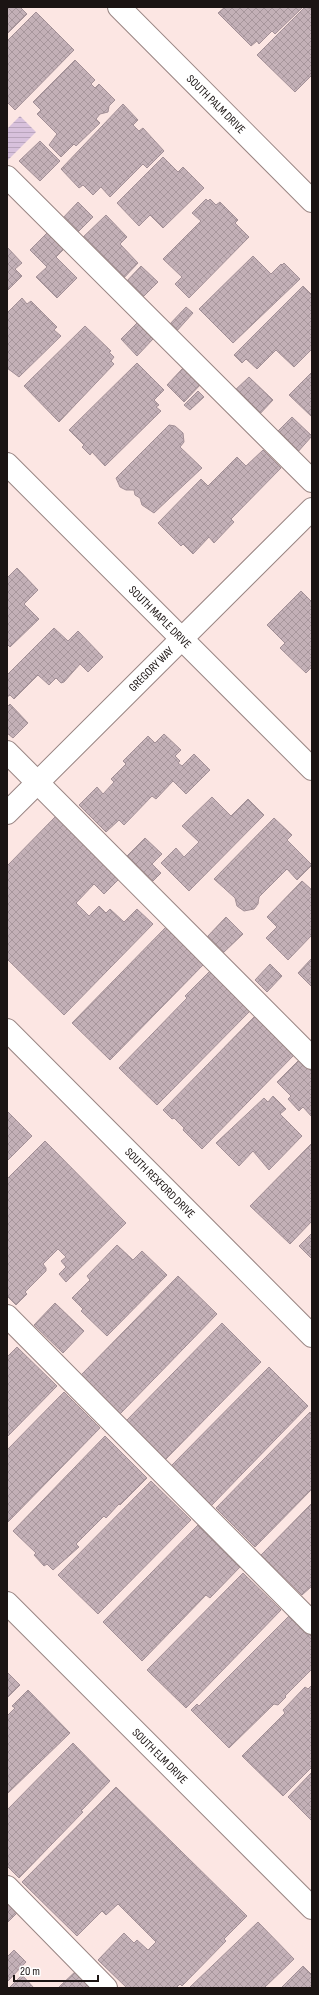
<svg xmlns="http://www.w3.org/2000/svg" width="319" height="1995" font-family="'Sofia Sans Condensed',sans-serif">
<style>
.water{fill:url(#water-rules)}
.building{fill:url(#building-cross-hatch);stroke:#a28f96}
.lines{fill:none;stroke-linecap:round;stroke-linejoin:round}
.minor-casing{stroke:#998583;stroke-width:24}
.minor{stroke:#fff;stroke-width:22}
.labels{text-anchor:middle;stroke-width:3;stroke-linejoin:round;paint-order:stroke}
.street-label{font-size:12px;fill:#1b1413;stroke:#fff}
</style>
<defs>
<pattern id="water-rules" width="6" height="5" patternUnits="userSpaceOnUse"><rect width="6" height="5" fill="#d8c1dc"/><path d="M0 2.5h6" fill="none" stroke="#b9a5bc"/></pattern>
<pattern id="building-cross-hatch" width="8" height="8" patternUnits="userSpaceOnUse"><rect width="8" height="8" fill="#c3b0b7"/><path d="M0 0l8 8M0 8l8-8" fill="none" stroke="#a7969c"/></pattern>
</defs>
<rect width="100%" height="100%" fill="#fce6e3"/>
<polygon class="water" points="20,116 36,132 7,161 7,129"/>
<g class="building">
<polygon points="7,7 20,7 27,14 7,34"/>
<polygon points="225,7 303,7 275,34 272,31 259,44 257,41 251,46 218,13"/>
<polygon points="305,7 312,9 312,75 295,92 257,55"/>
<polygon points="36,12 74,50 15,110 7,102 7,41"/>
<polygon points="75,60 95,80 91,84 95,88 99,84 115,100 109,106 108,112 100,114 96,119 100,123 76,146 74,144 61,157 49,145 57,134 37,114 41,110 33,102"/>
<polygon points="123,104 138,120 133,125 139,131 143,128 164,151 147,168 143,164 110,197 101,187 93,195 83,185 79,188 61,169"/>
<polygon points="40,141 60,161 40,181 19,161"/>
<polygon points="163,157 178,172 183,167 204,188 163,228 150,215 139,226 117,203"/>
<polygon points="206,199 208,201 210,199 216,205 220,202 238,220 235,223 249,237 189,298 175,284 182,277 163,259 201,221 192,213"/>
<polygon points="78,202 93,217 76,234 61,220"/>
<polygon points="106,215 127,237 120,244 138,263 120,282 79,241"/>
<polygon points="47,233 64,249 56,257 77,278 57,298 36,277 47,267 30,250"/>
<polygon points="7,247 22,263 15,269 22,276 7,291"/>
<polygon points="253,256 271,274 281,264 282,265 284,263 300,279 233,343 199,309"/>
<polygon points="141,266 158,282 140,300 124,284"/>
<polygon points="303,286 312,295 312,349 294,367 276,350 257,369 246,359 242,363 234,355"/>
<polygon points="22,298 27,304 31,301 57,327 54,330 61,336 19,377 7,368 7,313"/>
<polygon points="186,307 193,313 175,333 168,326"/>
<polygon points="137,323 153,339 137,356 121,339"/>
<polygon points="85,326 111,351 109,352 114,357 111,361 114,364 59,422 24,386"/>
<polygon points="137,363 164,390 154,400 159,405 156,407 161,411 105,466 92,452 90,455 82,447 84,445 69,430"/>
<polygon points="183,368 201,384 184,402 167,385"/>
<polygon points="312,372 312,417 289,395"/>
<polygon points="249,377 273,400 256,418 232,393"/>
<polygon points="198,391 204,397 190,410 184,405"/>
<polygon points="292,417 312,436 296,454 275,434"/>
<polygon points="169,425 175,426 183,433 184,442 180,447 202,468 154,513 142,505 140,498 135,495 134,490 126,490 120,487 116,478"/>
<polygon points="263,450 281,468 231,519 234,522 214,543 209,537 193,554 183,544 181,546 158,523 201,479 208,486 237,457 246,466"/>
<polygon points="17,568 38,590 24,604 39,619 10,647 7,644 7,578"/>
<polygon points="301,591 312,602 312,667 306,673 280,648 285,643 267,625"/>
<polygon points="54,628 68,641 78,631 103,657 88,672 80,664 64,682 61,683 56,678 49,685 38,675 14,699 10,695 7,697 7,675"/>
<polygon points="10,704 28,723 13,738 7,733 7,707"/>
<polygon points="164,734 181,750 175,756 180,761 178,763 182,766 194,754 210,770 186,794 173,781 156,799 152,796 124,825 119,820 106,832 79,805 97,787 103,794 114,782 111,779 126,764 123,761 148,736 155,743"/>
<polygon points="212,797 231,816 248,799 264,815 189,891 161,863 176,848 184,857 199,842 182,826"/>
<polygon points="57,815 121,877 104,894 94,884 76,903 89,916 99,906 106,913 110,909 124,922 137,909 153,924 64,1015 7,959 7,866"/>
<polygon points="274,818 292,835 287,840 312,865 297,880 287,869 259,897 258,904 254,909 244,911 237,906 235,898 214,879"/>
<polygon points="145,838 162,854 152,864 161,873 153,881 127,856"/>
<polygon points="302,881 312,890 312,935 288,960 266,938 277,927 267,917"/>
<polygon points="226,917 243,934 223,953 207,937"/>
<polygon points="166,927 204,964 110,1060 72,1023"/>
<polygon points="312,958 312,987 298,973"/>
<polygon points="270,964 282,976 267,992 255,980"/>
<polygon points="211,970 251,1010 157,1105 119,1068 187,998 185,996"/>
<polygon points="256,1015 295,1054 202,1149 183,1130 184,1128 174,1118 172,1119 163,1110"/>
<polygon points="302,1057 312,1067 312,1117 303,1107 299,1111 288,1099 291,1096 277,1082"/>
<polygon points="273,1096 286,1109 280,1114 302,1136 269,1170 253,1151 239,1166 216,1143 264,1098 268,1102"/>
<polygon points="7,1111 32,1136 7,1161"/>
<polygon points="45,1141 126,1223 66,1282 59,1274 66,1267 61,1261 66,1257 58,1249 43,1264 46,1268 46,1271 25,1292 27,1294 16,1305 7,1296 7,1179"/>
<polygon points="312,1143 312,1221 290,1244 250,1206"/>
<polygon points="312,1233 312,1259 299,1246"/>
<polygon points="117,1245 133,1260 142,1251 167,1275 107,1336 81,1311 83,1309 72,1298 90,1280 87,1276"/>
<polygon points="178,1276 217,1314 120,1414 81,1375"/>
<polygon points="55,1303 84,1331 63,1353 34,1325"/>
<polygon points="222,1323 261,1362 165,1460 126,1421"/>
<polygon points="17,1347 57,1386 7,1437 7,1357"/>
<polygon points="269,1367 308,1406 211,1506 171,1466"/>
<polygon points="64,1392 100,1428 7,1523 7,1450"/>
<polygon points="310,1412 312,1415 312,1489 255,1547 216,1508"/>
<polygon points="105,1436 147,1478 120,1505 119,1504 106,1518 104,1516 76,1544 79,1547 53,1570 47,1564 44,1566 34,1555 36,1553 13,1531"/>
<polygon points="151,1481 191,1520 98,1614 58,1575"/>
<polygon points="312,1503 312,1586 302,1595 261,1555"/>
<polygon points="198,1525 241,1566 210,1598 206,1595 142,1661 103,1622"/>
<polygon points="243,1573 281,1610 186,1708 147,1670"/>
<polygon points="290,1615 312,1637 312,1669 285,1696 286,1697 278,1705 274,1704 229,1748 191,1710 197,1704 199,1706"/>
<polygon points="7,1672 20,1685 7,1698"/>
<polygon points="312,1685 312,1767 283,1796 242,1756 285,1713 283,1710 305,1687 308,1689"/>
<polygon points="28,1690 70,1733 7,1794 7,1716 15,1708 12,1706"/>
<polygon points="73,1743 110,1781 81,1811 83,1812 19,1878 7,1866 7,1810"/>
<polygon points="312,1772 312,1821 288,1797"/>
<polygon points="116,1787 247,1916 224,1939 226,1941 182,1986 180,1984 176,1988 127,1988 98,1960 124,1933 134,1943 137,1940 148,1950 156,1942 118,1904 106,1915 102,1911 77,1936 22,1882"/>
<polygon points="7,1897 20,1910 7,1923"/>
<polygon points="258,1922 294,1959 264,1988 189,1988"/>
<polygon points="14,1950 26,1962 7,1982 7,1957"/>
<polygon points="303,1966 312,1975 312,1988 281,1988"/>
<polygon points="79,1968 92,1988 58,1988"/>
<polygon points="22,1975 34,1988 9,1988"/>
</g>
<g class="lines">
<defs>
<g id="minor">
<polyline points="119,7 312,201"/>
<polyline points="7,177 312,481"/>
<polyline points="7,464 312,769"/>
<polyline points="7,752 312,1058"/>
<polyline points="7,813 312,509"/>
<polyline points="7,1030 312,1336"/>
<polyline points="7,1316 312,1623"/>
<polyline points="7,1603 312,1908"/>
<polyline points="7,1887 106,1988"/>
</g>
</defs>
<use href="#minor" class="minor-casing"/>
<use href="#minor" class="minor"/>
</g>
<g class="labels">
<g class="street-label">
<text transform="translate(216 104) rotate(45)" y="4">SOUTH PALM DRIVE</text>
<text transform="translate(160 617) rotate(45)" y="4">SOUTH MAPLE DRIVE</text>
<text transform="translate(151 669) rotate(-45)" y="4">GREGORY WAY</text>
<text transform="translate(160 1183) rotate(45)" y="4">SOUTH REXFORD DRIVE</text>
<text transform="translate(160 1756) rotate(45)" y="4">SOUTH ELM DRIVE</text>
</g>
</g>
<rect width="319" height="1995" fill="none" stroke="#1b1413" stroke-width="16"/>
<path d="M14 1975v6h84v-6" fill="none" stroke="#1b1413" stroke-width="2"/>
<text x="20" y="1975" font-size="12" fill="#1b1413" stroke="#ffffff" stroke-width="3" paint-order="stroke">20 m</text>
</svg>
